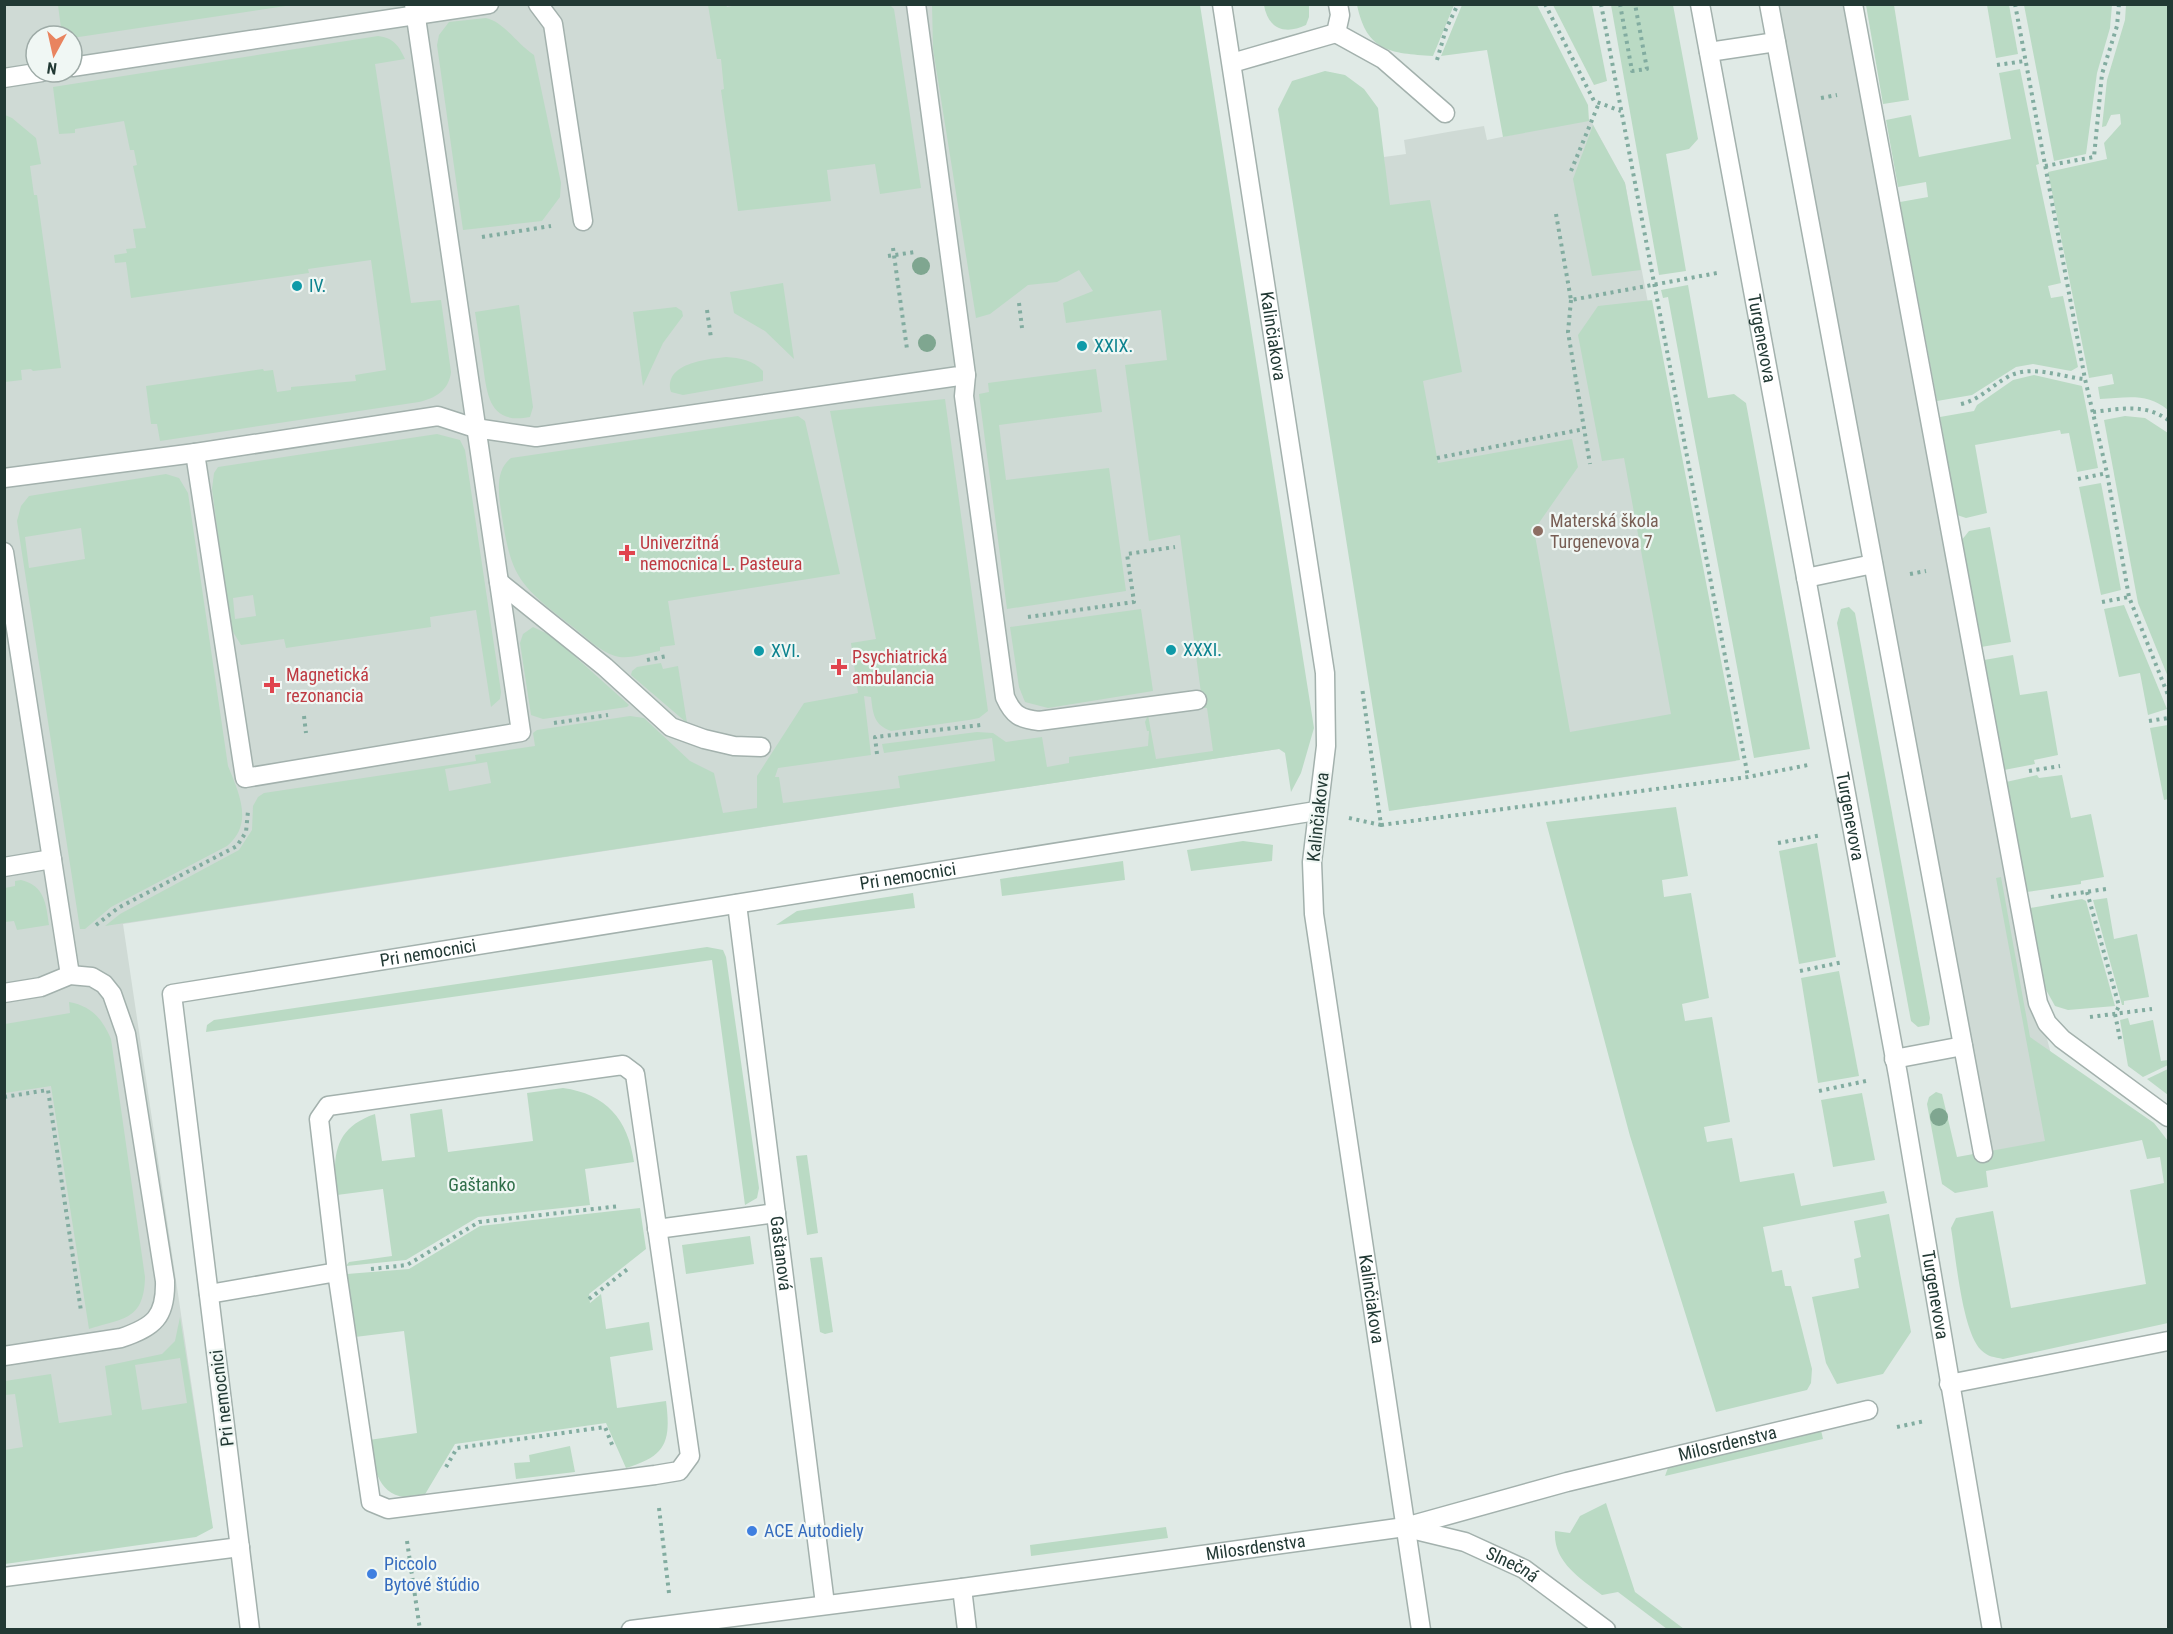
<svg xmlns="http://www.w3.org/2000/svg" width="2173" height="1634" font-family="'Roboto Condensed',sans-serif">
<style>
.built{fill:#cfdad5;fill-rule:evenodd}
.green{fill:#badac4;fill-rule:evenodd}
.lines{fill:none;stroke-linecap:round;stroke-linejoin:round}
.lane-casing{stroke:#a3b1ad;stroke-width:21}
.street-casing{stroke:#a3b1ad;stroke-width:21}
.path{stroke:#82aca0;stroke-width:4;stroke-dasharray:3 4.5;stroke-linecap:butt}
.lane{stroke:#fff;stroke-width:18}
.street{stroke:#fff;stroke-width:18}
.tree{fill:#7fa690}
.culture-dot{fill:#0f9aa8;stroke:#f0f7f4;stroke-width:2}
.education-dot{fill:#8d6e63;stroke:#f0f7f4;stroke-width:2}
.health-dot{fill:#e0444e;stroke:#f0f7f4;stroke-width:2}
.shop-dot{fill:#3f7fe0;stroke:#f0f7f4;stroke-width:2}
.labels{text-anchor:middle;stroke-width:4.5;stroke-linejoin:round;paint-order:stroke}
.culture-label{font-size:18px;fill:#0d838f;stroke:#f0f7f4;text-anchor:start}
.street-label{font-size:18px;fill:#223934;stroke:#f0f7f4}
.education-label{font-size:18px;fill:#785e54;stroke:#f0f7f4;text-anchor:start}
.health-label{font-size:18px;fill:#be3a42;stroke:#f0f7f4;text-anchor:start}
.park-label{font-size:18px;fill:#2f6e49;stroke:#f0f7f4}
.shop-label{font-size:18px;fill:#366cbe;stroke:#f0f7f4;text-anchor:start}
</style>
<rect width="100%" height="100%" fill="#e0eae6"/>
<g class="built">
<path d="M4,5H1165L1279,749L123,924L207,1489L4,1516ZM36,36H72V72H36Z"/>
<polygon points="1769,5 1853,5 2038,1003 2072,1137 1983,1153"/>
<polygon points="1590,119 1625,183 1736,761 1425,806 1384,157 1406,154 1404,140 1448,132 1484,126 1487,140"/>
</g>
<g class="green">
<path d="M932,4L1200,5L1314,728L1301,773L1291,792L1285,753L1279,749L105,926L120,914L239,850L252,830L253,806L258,797L264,793L476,761L475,755L535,746L533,733L537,730L630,716L644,718L690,761L714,773L723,813L757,808V776L804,703L858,693L851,643L876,639L830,411L945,399L988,711L979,718L969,720L891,731C874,725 873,714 871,697L864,696L871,755L778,768L775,777H779L783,803L900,788L898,776L995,761L992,738L884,753L882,744L977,732L993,733L1006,742L1042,737L1047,767L1069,763V757L1148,746L1149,731H1147L1145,722L1148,715L1156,759L1213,751L1207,708H1203L1180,535L1149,541L1125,365L1167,360L1161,310L1066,323L1063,303L1093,291L1079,270L1057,282L1028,285L990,314L976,318L933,49ZM487,762L491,783L449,791L445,769Z"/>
<polygon points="49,5 49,4 292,5 72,38 62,36 58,5"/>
<polygon points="737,5 889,4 894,9 921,188 880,194 875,164 827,170 831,201 738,211 721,90 724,89 721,59 717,59 708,5 726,5 727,7"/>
<path d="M1264,5H1309V17L1306,25C1285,35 1268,29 1264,5Z"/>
<path d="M1357,5V4L1454,5L1433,56C1390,53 1367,52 1357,5Z"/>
<polygon points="1462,5 1537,5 1588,105 1589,121 1503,137 1487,50 1441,56"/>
<polygon points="1553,5 1592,5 1607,81 1594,85"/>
<polygon points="1611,5 1673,5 1698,139 1689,149 1666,154 1686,271 1659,275"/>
<polygon points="1866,5 1894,5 1909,100 1883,104"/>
<polygon points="1987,5 2009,5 2018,54 1996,58"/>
<polygon points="2024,5 2112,5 2110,28 2097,73 2086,154 2054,161"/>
<path d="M2126,5H2168V410C2147,392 2125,398 2100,399L2098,387L2114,384L2112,374L2089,378L2048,172L2107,159L2104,143L2121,124L2120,114L2111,115L2106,126L2102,127L2107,80L2125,20Z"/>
<path d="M486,18C504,22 517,44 534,55L561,183L560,197L542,221L463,230L437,45L439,35L449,22Z"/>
<path d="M378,36C394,38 399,46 405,59L375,64L411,303L441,300L451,372C449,390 436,398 419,402L160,441L157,424H151L146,386L263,369L264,371L273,370L277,392L291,390V387L356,381L355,375L386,370L371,260L308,269L309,273L131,298L126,262L115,263L114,255L127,253L126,249L136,248L133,229L146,228L133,166L137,165L134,150H130L124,121L75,129V133L59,134L53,87Z"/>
<polygon points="2020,69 2039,164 2036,165 2061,283 2048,286 2051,298 2063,296 2078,367 2071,371 2033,364 2016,367 1972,395 1937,401 1900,202 1928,197 1926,182 1898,187 1886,120 1911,115 1919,157 2011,139 1999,73"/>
<polygon points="1325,71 1345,75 1364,89 1378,108 1390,205 1430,200 1462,372 1423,381 1438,463 1572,439 1578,467 1534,530 1570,732 1671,714 1624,458 1602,461 1578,335 1598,306 1652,300 1740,760 1389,811 1278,109 1292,81"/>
<polygon points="5,115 12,118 36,138 41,164 30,166 34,195 37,195 61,368 33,371 31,369 21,370 22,380 5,382"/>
<polygon points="1593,125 1625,183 1641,270 1592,276 1573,179"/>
<polygon points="783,283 794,359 765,331 734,313 730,292"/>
<polygon points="1688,285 1708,398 1734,394 1746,403 1810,749 1754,758 1668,297 1663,298 1661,290"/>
<path d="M519,305L533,407L530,417C490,425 487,396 483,365C480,347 478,330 475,312Z"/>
<polygon points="676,307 682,311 683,316 663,343 643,386 633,312"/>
<path d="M726,357C740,358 753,360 763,371V381L683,395L671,392C663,363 708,359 726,357Z"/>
<polygon points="1096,369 1102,412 999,425 1006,480 1109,468 1126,591 1007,609 979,394 989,392 988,383"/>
<polygon points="2034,375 2082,386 2098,468 2077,472 2069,433 2061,434 2060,430 1975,445 1987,513 1966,518 1957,515 1940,417 1974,411 1977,405 2013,380"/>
<path d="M798,416L805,421L840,574L668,601L675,645L660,647V651C647,653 628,660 615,656C599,651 586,637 573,627C515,582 511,577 500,504C498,487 497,469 511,458Z"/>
<polygon points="2125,416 2145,418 2168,433 2168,677 2138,603 2104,420"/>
<path d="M437,434L460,440L465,450L501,692L500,699L491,707L476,610L430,617L431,627L286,648L284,639L241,645L230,627L212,489L214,473L218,467ZM253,595L256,616L235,619L233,598Z"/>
<path d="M166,474L179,478L188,493L228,766C239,793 254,824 227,846L111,907L85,929H80L17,521L21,506L29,496ZM81,528L85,559L29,568L25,537Z"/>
<polygon points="2101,483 2121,590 2101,595 2079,487"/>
<polygon points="1990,527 2011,642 1981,647 1961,541 1969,531"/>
<polygon points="2124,605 2167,709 2148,715 2140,673 2119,677 2104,609"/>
<polygon points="1849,607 1855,613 1930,1018 1929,1025 1918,1027 1911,1021 1837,623 1841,609"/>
<polygon points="1141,609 1153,691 1048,708 1025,702 1019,687 1010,627"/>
<polygon points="533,627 552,636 629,705 627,707 543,719 531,715 520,643 523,634"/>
<polygon points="2013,655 2020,695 2047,691 2058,755 2034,760 2035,764 2004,770 1984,660"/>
<polygon points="661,663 663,669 678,666 687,723 631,675 632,671 637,667"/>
<polygon points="2168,725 2168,799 2164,800 2150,728"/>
<polygon points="2037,775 2039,778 2062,775 2071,818 2091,814 2104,877 2081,881 2081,884 2027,892 2006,782"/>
<polygon points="1676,807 1688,876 1662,880 1664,897 1691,893 1709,998 1682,1004 1685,1021 1712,1017 1730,1122 1704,1127 1707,1142 1732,1138 1740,1182 1794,1173 1801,1206 1884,1191 1887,1203 1763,1227 1772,1272 1782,1270 1785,1286 1791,1286 1812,1369 1811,1383 1807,1390 1716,1412 1630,1136 1546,822"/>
<polygon points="1243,841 1273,845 1272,861 1191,871 1187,850"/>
<polygon points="1817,843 1836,957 1799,964 1779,851"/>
<polygon points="1123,861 1125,880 1002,896 1000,879"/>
<path d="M2001,877L2030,1037L2154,1123L2168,1141V1323L2003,1359C1994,1357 1988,1357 1981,1350C1962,1331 1956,1257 1951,1228L1956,1218L1993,1211L2011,1308L2146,1284L2130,1190L2164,1183L2160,1157L2147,1159L2142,1140L1986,1171L1988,1187L1955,1193L1942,1184L1927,1104L1929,1097L1936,1092L1942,1094L1957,1157L2045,1141L1996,878Z"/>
<path d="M21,880C45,886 46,904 49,925L17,930L14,921L5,922V888L15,886V881Z"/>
<polygon points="913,893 915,908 776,925 797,911"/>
<polygon points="2107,898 2114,939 2137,934 2149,997 2124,1001 2124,1005 2122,1005 2093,900"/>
<polygon points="2082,899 2086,901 2115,1006 2068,1010 2055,1006 2045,988 2030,908"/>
<polygon points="707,947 723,950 726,957 759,1188 757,1198 745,1205 712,960 206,1032 207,1025 214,1020"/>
<polygon points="1839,971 1859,1076 1818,1083 1801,978"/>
<path d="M69,1002C91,1006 102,1018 111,1039L145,1277C144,1320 124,1318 89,1329L51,1086L5,1093V1024L70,1013Z"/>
<polygon points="2128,1018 2130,1025 2153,1020 2161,1061 2168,1060 2168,1065 2143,1077 2128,1066 2120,1020"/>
<polygon points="2168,1069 2168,1095 2147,1079"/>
<path d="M563,1088C606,1094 628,1119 634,1162L585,1169L590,1205L478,1217L406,1260L346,1266L349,1262L392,1256L383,1189L337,1195C332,1156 334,1128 375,1114L382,1161L415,1157L410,1114L442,1109L448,1152L533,1141L527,1093Z"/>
<polygon points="1862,1093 1875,1160 1833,1167 1821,1100"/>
<polygon points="807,1155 818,1233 807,1235 796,1156"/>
<path d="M640,1208L646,1249L589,1294L590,1303L601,1294L606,1329L649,1322L653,1350L610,1357L617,1408L666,1401C671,1441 667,1456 626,1468L606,1423L455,1444L424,1496C380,1504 375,1475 369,1440L417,1433L404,1331L355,1337L347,1274L409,1269L480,1226Z"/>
<polygon points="1889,1214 1911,1332 1883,1374 1837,1384 1826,1363 1812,1297 1859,1288 1854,1259 1861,1257 1854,1221"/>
<polygon points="750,1236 754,1264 686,1274 682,1245"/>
<polygon points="822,1257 833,1332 825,1334 820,1332 810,1258"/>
<path d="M180,1317L213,1528L196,1537L5,1564V1450L23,1447L15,1394L5,1395V1381L51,1374L59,1423L112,1415L105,1366L162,1354L175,1341ZM180,1358L187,1403L142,1410L135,1365Z"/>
<polygon points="1821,1430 1823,1439 1665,1476 1669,1465"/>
<polygon points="570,1446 575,1472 516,1479 514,1463 530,1462 529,1455"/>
<path d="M1606,1503L1635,1592L1684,1629H1667L1618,1592L1602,1595C1580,1578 1553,1562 1555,1531L1570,1533L1580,1516Z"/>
<polygon points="1166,1527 1168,1538 1031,1556 1030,1545"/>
</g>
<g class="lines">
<defs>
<g id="lane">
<polyline points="538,4 553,24 583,221"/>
<polyline points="1769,4 1983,1153"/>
<polyline points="1853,4 2038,1003 2047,1023 2062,1039 2168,1117"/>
<polyline points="1336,33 1383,59 1445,113"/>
<polyline points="1709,52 1776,42"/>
<polyline points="1232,63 1336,33 1340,15 1338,4"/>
<polyline points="72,67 489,4"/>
<polyline points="4,78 42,72"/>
<path d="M966,375L964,396L1005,697C1013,715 1020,719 1039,721L1197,700"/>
<polyline points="195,453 245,778 521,732 414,4"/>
<polyline points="4,478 195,453 438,416 475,428 536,437 966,375 916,4"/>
<polyline points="4,552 70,975"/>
<polyline points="1806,578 1873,564"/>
<polyline points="499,582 605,667 671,727 704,739 734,746 761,747"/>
<polyline points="4,867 52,859"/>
<path d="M4,993L41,987L70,975L92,977L104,984L112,994L126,1034L165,1281C166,1317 154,1327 121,1338L4,1356"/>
<polyline points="1894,1059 1963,1046"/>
<polyline points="657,1229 776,1213"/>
<polyline points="209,1294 337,1272 371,1502 388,1509 655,1475 679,1471 690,1456 635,1074 623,1065 328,1106 319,1119 337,1272"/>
<polyline points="4,1577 240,1547"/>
</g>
<g id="street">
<path id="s1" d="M1222,4L1325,673L1326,746L1312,862L1314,914L1421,1630"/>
<path id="s2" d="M1700,4L1898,1075L1992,1630"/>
<path id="s3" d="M737,904L825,1604"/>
<polyline points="1949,1384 2168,1341"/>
<path id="s4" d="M1407,1528L1465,1542L1524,1569L1606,1630"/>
<polyline points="962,1588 967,1630"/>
<path id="s5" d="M250,1630L172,994L1316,811"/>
<path id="s6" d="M631,1630L962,1588L1405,1527L1567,1482L1868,1410"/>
</g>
</defs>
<use href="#lane" class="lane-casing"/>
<use href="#street" class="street-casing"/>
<g class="path">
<polyline points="1545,4 1594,101 1621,111"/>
<polyline points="1601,4 1748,777"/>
<polyline points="1620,4 1632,71 1647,69 1635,4"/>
<polyline points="2015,4 2085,379 2107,473 2129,597 2168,695"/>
<polyline points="1437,60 1446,29 1458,4"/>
<polyline points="1997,65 2025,61"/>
<polyline points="1821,98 1837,95"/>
<polyline points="2045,166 2094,157 2102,74 2117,26 2119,4"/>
<polyline points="1571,171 1599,103"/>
<polyline points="1556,214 1571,300 1717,273"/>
<polyline points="482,237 551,226"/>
<polyline points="893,248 907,349"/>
<polyline points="888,256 915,252"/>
<polyline points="1571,300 1568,332 1590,464"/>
<polyline points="1019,303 1022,328"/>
<polyline points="707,310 711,338"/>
<path d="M1961,404C1979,400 1990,387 2006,378C2030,363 2059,377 2085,379"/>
<path d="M2093,412C2120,409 2145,403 2168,420"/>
<polyline points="1437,458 1584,429"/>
<polyline points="2078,479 2107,473"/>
<polyline points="1910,574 1926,571"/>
<polyline points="2102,602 2129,597"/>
<polyline points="1028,617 1134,602 1127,554 1175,547"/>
<polyline points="647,660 667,656"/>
<polyline points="304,716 306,733"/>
<polyline points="2149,721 2168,718"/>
<polyline points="554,723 608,715"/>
<polyline points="877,754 875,737 981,725"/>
<polyline points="2029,771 2060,766"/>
<polyline points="1349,818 1381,825 1362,687"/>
<polyline points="1381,825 1748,777 1808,765"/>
<polyline points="1778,843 1822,835"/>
<polyline points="2087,892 2119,1006 2115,1014 2120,1039"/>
<polyline points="2051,897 2106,889"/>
<polyline points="96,925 118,908 237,846 246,832 248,811"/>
<polyline points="1800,971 1843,962"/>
<polyline points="2090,1017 2152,1009"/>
<polyline points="1819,1091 1866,1081"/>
<polyline points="4,1097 48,1090 81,1311"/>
<polyline points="371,1269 407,1265 479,1222 620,1206"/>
<polyline points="589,1299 629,1268"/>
<polyline points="1897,1427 1925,1421"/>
<polyline points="446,1467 457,1448 605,1427 613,1447"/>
<polyline points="659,1508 669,1593"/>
<polyline points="407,1541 420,1630"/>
</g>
<use href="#lane" class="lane"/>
<use href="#street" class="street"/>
</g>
<g class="tree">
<circle cx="921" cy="266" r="9"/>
<circle cx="927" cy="343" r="9"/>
<circle cx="1939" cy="1117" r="9"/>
</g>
<g class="culture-dot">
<circle cx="297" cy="286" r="6"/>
<circle cx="1082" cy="346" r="6"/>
<circle cx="1171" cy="650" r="6"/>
<circle cx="759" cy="651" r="6"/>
</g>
<circle class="education-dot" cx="1538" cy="531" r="6"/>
<g class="health-dot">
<path d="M624 544h6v6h6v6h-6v6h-6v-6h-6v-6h6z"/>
<path d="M836 658h6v6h6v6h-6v6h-6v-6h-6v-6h6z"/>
<path d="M269 676h6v6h6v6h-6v6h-6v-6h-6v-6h6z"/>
</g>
<g class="shop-dot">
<circle cx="752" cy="1531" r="6"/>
<circle cx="372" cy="1574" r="6"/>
</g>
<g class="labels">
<g class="culture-label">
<text x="309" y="292">IV.</text>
<text x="1094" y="352">XXIX.</text>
<text x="1183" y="656">XXXI.</text>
<text x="771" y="657">XVI.</text>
</g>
<g class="street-label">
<text dy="6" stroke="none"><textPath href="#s1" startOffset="336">Kalinčiakova</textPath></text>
<text dy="6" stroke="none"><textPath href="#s2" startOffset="340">Turgenevova</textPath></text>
<text dy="6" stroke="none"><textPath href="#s2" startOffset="826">Turgenevova</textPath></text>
<text transform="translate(1318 817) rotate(-84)" y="6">Kalinčiakova</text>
<text dy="6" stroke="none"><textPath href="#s5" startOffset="1386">Pri nemocnici</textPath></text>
<text dy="6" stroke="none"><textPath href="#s5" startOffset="900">Pri nemocnici</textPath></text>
<text dy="6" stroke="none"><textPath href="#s3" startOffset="352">Gaštanová</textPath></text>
<text dy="6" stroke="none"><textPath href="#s2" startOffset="1312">Turgenevova</textPath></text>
<text dy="6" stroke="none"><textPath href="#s1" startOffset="1308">Kalinčiakova</textPath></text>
<text transform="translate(222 1398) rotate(-97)" y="6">Pri nemocnici</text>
<text dy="6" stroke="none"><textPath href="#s6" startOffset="1114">Milosrdenstva</textPath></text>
<text dy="6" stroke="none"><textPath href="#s6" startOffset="630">Milosrdenstva</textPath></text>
<text dy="6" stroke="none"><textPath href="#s4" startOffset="112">Slnečná</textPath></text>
</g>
<g class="education-label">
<text x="1550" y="527">Materská škola<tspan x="1550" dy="21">Turgenevova 7</tspan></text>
</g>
<g class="health-label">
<text x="640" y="549">Univerzitná<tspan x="640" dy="21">nemocnica L. Pasteura</tspan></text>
<text x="852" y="663">Psychiatrická<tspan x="852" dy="21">ambulancia</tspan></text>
<text x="286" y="681">Magnetická<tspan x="286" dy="21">rezonancia</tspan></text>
</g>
<g class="park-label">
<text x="482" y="1191">Gaštanko</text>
</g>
<g class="shop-label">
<text x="764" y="1537">ACE Autodiely</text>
<text x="384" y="1570">Piccolo<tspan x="384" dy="21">Bytové štúdio</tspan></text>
</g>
</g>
<rect width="2173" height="1634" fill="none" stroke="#223934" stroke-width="12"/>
<g transform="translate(54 54) rotate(188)"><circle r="28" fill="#f0f7f4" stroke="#9eaba7" stroke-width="1.5"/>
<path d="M0-4.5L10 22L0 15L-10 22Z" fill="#e9845f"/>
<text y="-9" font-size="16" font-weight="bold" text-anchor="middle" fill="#223934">N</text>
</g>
</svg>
